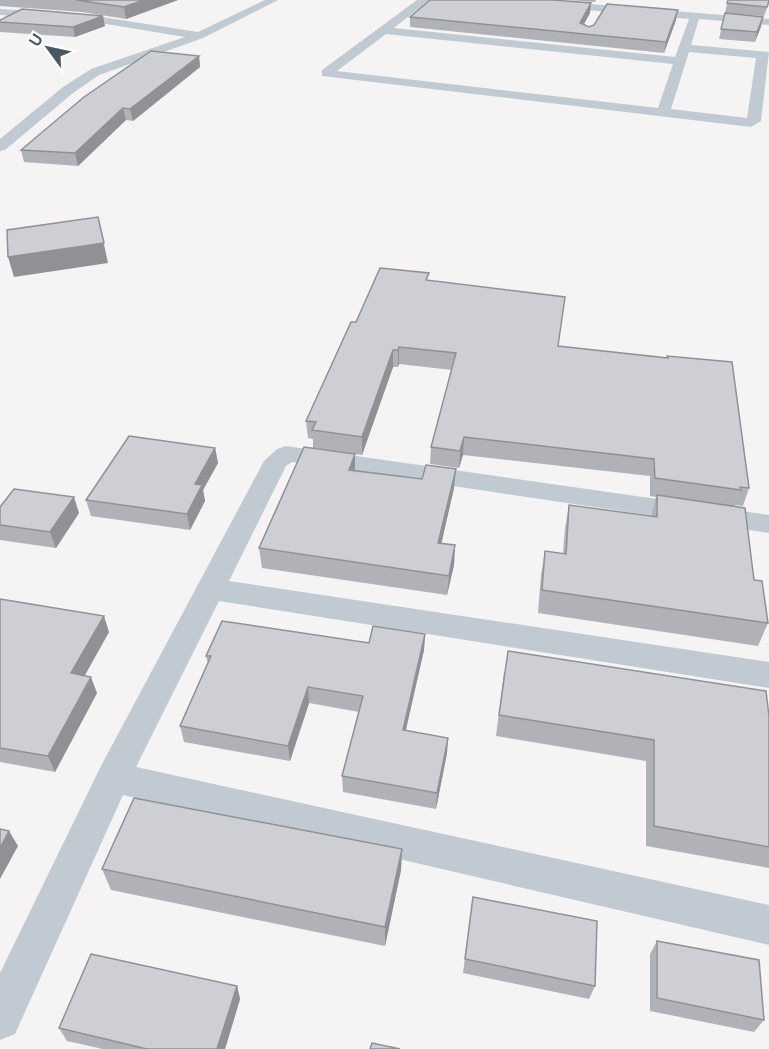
<svg xmlns="http://www.w3.org/2000/svg" width="769" height="1049" font-family="Figtree,sans-serif">
<style>
.lines{fill:none;stroke-linecap:round;stroke-linejoin:round}
.street{fill:#c1cad2;fill-rule:evenodd}
.wall{fill:#b0b2b7}
.shaded-wall{fill:#909195}
.building{fill:#cdcfd5;stroke:#909195;stroke-width:1.5}
</style>
<rect width="100%" height="100%" fill="#f5f3f3"/>
<g class="lines">
<g class="street">
<polygon points="265,0 278,0 203,38 99,75 73,93 5,150 0,151 0,139 63,87 91,69 185,37 82,20 0,15 0,9 82,14 198,32"/>
<path d="M417,0H429L394,28L675,57L689,19L504,3L499,0H541L769,19V25L699,19L691,45L769,52L761,121L751,127L322,76V70ZM386,34L673,64L658,108L337,71ZM689,52L756,58L747,118L671,109Z"/>
<polygon points="286,446 769,515 769,533 292,462 286,466 229,581 769,662 769,688 219,601 136,767 769,905 769,945 123,795 15,1034 0,1040 0,973 101,766 264,461 277,449"/>
</g>
</g>
<g class="wall">
<polygon points="0,0 178,0 126,19 82,12 0,6"/>
<polygon points="568,0 596,0 595,2"/>
<polygon points="728,0 769,0 769,3 764,16 725,13"/>
<polygon points="590,13 584,24 589,27 676,20 664,53 410,27 410,17"/>
<polygon points="725,13 763,17 755,42 719,39"/>
<polygon points="0,20 105,26 75,37 0,32"/>
<polygon points="199,56 200,67 133,121 126,120 78,166 24,162 21,150"/>
<polygon points="428,280 558,346 667,358 667,356 749,488 743,506 735,505 735,506 754,580 768,623 758,646 538,613 541,575 545,551 563,554 565,528 569,505 651,516 656,497 650,496 650,476 463,455 459,468 430,464 431,447 452,370 399,364 398,367 393,367 362,455 313,448 313,439 308,438 306,421 356,322"/>
<polygon points="215,448 218,463 203,490 205,501 190,530 91,516 86,500"/>
<polygon points="355,470 454,488 441,543 455,545 454,565 447,595 262,568 259,548"/>
<polygon points="0,507 79,513 56,548 0,540"/>
<polygon points="0,599 109,632 85,675 97,693 55,772 0,762"/>
<polygon points="425,634 424,650 406,730 448,738 447,753 436,809 343,792 342,776 359,712 309,703 290,761 184,742 180,726 208,664 206,656 369,643"/>
<polygon points="504,672 769,716 769,868 646,846 646,761 496,736"/>
<polygon points="402,849 401,870 385,946 111,890 102,869"/>
<polygon points="473,897 595,986 589,999 463,973"/>
<polygon points="657,941 764,1020 754,1032 650,1011 650,954"/>
<polygon points="237,986 240,999 225,1049 103,1049 67,1041 59,1028"/>
</g>
<g class="shaded-wall">
<polygon points="144,0 178,0 126,19 124,7"/>
<polygon points="591,3 590,13 579,33 580,23"/>
<polygon points="678,10 676,20 664,53 666,42"/>
<polygon points="103,16 105,26 75,37 73,27"/>
<polygon points="763,17 761,27 755,42 757,32"/>
<polygon points="199,56 200,67 133,121 130,109"/>
<polygon points="123,108 126,120 78,166 75,153"/>
<polygon points="98,217 108,263 14,277 8,257"/>
<polygon points="399,347 399,364 398,367 398,350"/>
<polygon points="393,350 393,367 362,455 362,437"/>
<polygon points="464,437 463,455 459,468 460,451"/>
<polygon points="215,448 218,463 203,490 205,501 190,530 187,514 195,484"/>
<polygon points="355,454 355,474 349,470"/>
<polygon points="456,469 454,488 437,563 438,543"/>
<polygon points="74,497 79,513 56,548 50,532"/>
<polygon points="455,545 454,565 447,595 449,576"/>
<polygon points="104,616 109,632 77,689 71,673"/>
<polygon points="425,634 424,650 402,746 403,730"/>
<polygon points="91,677 97,693 55,772 48,756"/>
<polygon points="308,687 309,703 290,761 288,746"/>
<polygon points="448,738 447,753 436,809 437,793"/>
<polygon points="9,831 18,846 0,879 0,848"/>
<polygon points="402,849 401,870 385,946 385,927"/>
<polygon points="237,986 240,999 225,1049 217,1049"/>
</g>
<g class="building">
<polygon points="76,0 144,0 124,7"/>
<polygon points="430,0 554,0 591,3 580,23 589,27 594,25 607,4 678,10 666,42 410,17"/>
<polygon points="728,0 769,0 769,1 767,7 727,3"/>
<polygon points="22,9 103,16 73,27 0,22 0,20"/>
<polygon points="725,13 763,17 757,32 721,29"/>
<polygon points="151,51 199,56 130,109 123,108 75,153 21,150 84,97"/>
<polygon points="98,217 104,243 8,257 7,230"/>
<polygon points="380,268 429,273 426,280 565,297 558,346 668,358 667,356 732,362 749,488 740,487 741,490 655,478 654,459 464,437 460,451 431,447 456,353 399,347 398,350 393,350 362,437 312,430 316,422 306,421 351,322 356,322"/>
<polygon points="129,436 215,448 195,484 202,485 187,514 86,500"/>
<polygon points="304,447 355,454 349,470 422,479 426,465 456,469 438,543 455,545 449,576 259,548"/>
<polygon points="14,489 74,497 50,532 0,525 0,507"/>
<polygon points="657,495 745,508 754,580 762,581 768,623 542,590 545,551 566,554 569,505 657,517"/>
<polygon points="0,599 104,616 71,673 91,677 48,756 0,748"/>
<polygon points="222,621 369,643 373,626 425,634 403,730 448,738 437,793 342,776 363,696 308,687 288,746 180,726 211,656 206,656"/>
<polygon points="508,651 766,691 769,716 769,847 654,826 654,740 499,715"/>
<polygon points="134,798 402,849 385,927 102,869"/>
<polygon points="0,829 9,831 0,848"/>
<polygon points="473,897 597,921 595,986 465,959"/>
<polygon points="657,941 759,960 764,1020 657,998"/>
<polygon points="91,954 237,986 217,1049 147,1049 59,1028"/>
<polygon points="372,1043 400,1049 370,1049"/>
</g>
<g transform="translate(48 48) rotate(303)" stroke="#ffffff" stroke-width="4.5" paint-order="stroke">
<path d="M0-4.5L10 22L0 15L-10 22Z" fill="#4a5661"/>
<text y="-9" font-size="16" font-weight="bold" text-anchor="middle" fill="#4a5661">U</text>
</g>
</svg>
